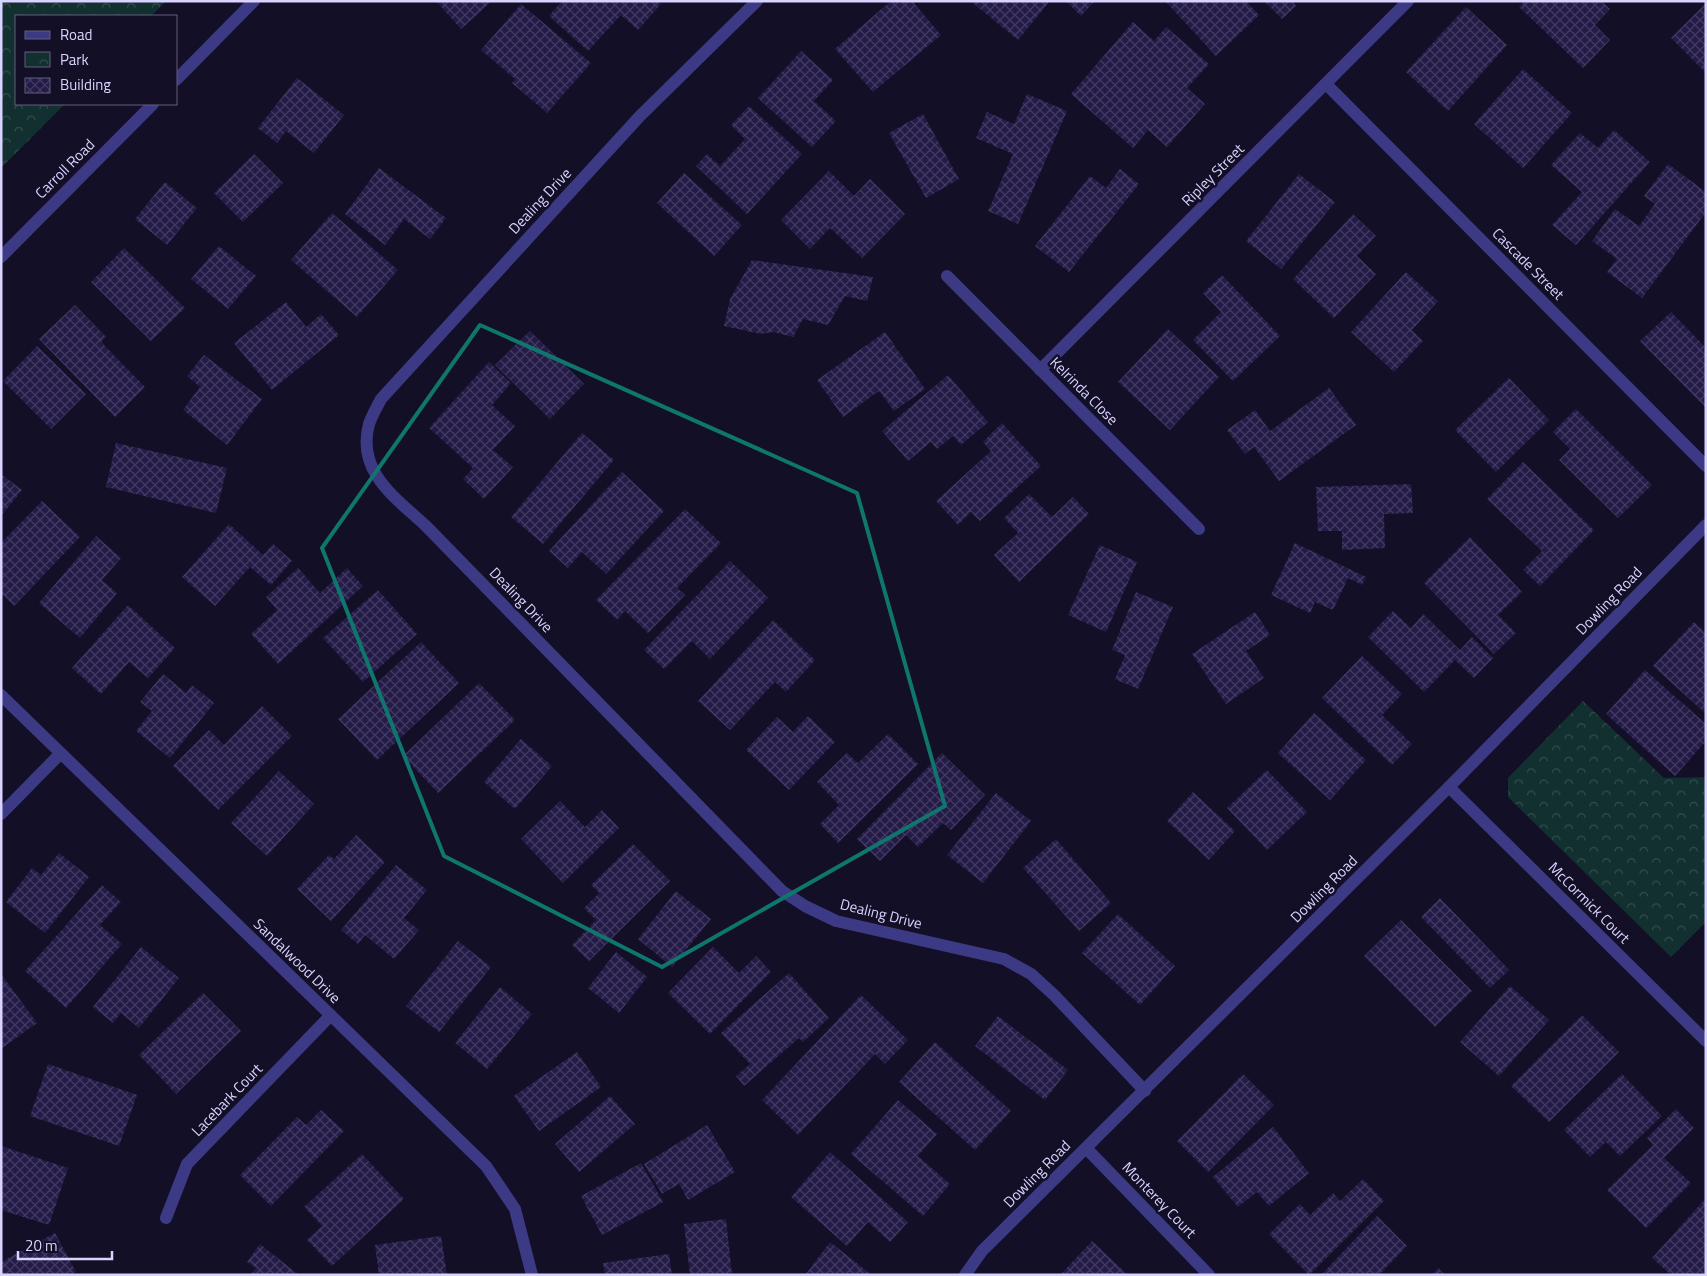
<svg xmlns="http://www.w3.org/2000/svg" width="1707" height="1276" font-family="'Titillium Web',sans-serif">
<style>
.park{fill:url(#park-crowns)}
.building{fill:url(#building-cross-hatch)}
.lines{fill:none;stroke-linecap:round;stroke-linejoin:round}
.minor{stroke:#3d3a85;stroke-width:12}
.marked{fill:none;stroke:#0f766e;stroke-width:4;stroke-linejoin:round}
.labels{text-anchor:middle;stroke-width:5;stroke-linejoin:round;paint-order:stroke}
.street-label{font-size:15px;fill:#d9d4ff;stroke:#130f26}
</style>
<defs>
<pattern id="park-crowns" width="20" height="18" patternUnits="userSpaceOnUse" patternTransform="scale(1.25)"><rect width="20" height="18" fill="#12302f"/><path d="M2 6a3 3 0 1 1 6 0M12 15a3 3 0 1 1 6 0" fill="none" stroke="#344d4e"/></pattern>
<pattern id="building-cross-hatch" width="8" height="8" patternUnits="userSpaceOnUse" patternTransform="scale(1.25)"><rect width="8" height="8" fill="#241b47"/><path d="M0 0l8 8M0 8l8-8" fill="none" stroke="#433b63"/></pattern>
</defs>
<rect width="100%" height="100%" fill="#130f26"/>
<g class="park">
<polygon points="1,1 166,1 151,16 16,16 16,104 65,104 1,168"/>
<polygon points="1583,701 1664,778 1706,777 1706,922 1671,957 1508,797 1508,778"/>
</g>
<g class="building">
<polygon points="436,1 492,1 461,29"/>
<polygon points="562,1 657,1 661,4 638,30 621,15 588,51 549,16"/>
<polygon points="891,1 912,1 941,35 873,92 835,49"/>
<polygon points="975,1 1050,1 1018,40 973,3"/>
<polygon points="1066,1 1095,1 1081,16"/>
<polygon points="1165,1 1246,1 1259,15 1216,56"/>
<polygon points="1264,1 1292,1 1296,6 1282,19"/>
<polygon points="1524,1 1601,1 1610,9 1595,25 1610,40 1583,68 1519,7"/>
<polygon points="1706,3 1706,73 1671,38"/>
<polygon points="521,4 591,63 547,113 512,83 515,79 481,50"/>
<polygon points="1466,7 1507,45 1448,111 1406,72"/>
<polygon points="1133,22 1154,41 1166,27 1209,64 1187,88 1205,104 1167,147 1148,130 1133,148 1071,94"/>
<polygon points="801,51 833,80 814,101 836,121 812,147 758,98"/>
<polygon points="1523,69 1572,113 1523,168 1474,124"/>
<polygon points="297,78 344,115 314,153 286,131 277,143 258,128"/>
<polygon points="1027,94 1067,111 1018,224 988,211 1013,154 976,138 987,112 1014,124"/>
<polygon points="749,106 802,154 747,214 696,166 707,154 720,166 745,139 731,125"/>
<polygon points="923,114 959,179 926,198 889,133"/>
<polygon points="1614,130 1650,162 1576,245 1552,225 1582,192 1551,165 1580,133 1598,148"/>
<polygon points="254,154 283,183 243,222 214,193"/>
<polygon points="1668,164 1706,192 1706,212 1642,298 1607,272 1617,259 1592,241 1615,209 1639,226 1655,204 1644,196"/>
<polygon points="379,168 446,218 430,239 404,219 385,245 345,214"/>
<polygon points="1120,169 1139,184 1069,272 1035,246 1090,176 1106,188"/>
<polygon points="829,171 854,196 870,179 905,214 862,258 830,228 810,249 781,220"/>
<polygon points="684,173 742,225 714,256 657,203"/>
<polygon points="1299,174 1335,202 1281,269 1246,241"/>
<polygon points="165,182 197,208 167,245 135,219"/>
<polygon points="332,213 398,270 357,317 291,260"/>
<polygon points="1353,214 1376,236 1357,256 1376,274 1334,318 1293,279"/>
<polygon points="219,246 256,276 228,309 191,279"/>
<polygon points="124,248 185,308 151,341 91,282"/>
<polygon points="752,260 873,277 867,301 845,296 828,325 803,319 793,337 773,332 761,334 724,326 730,299"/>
<polygon points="1406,272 1438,301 1412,330 1423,341 1394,372 1351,332"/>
<polygon points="1222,275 1280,336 1233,381 1193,340 1221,312 1203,293"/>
<polygon points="286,302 306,327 321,314 339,335 272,390 234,343"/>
<polygon points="75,305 106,337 101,342 145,387 115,417 39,339"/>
<polygon points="1671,312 1706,348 1706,408 1640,341"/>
<polygon points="1168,329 1219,377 1170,430 1118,382"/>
<polygon points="530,331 584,384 550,419 495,365"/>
<polygon points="885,332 925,389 894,411 879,391 843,417 817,380"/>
<polygon points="37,346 86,394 51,429 3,381"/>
<polygon points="204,355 262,399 227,445 183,410 200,387 187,376"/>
<polygon points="489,362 511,383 492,405 515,426 493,450 513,467 484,499 463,479 473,468 429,428"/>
<polygon points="948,375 988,422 961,445 953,436 937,449 931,442 908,461 882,431"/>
<polygon points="1509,378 1549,420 1496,472 1455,430"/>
<polygon points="1329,388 1356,425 1279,481 1254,447 1245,454 1227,430 1255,410 1270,431"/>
<polygon points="1576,409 1652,485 1618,518 1559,460 1570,449 1553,432"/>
<polygon points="1002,423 1041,466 980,521 971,512 958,525 936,501 991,451 983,442"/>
<polygon points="582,433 614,460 543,544 511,517"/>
<polygon points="116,443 227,468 216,513 106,487"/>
<polygon points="1523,462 1594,530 1540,586 1523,570 1542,551 1487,499"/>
<polygon points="622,472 664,511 606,574 582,552 568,568 549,551"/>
<polygon points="1,474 22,490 1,516"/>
<polygon points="1411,484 1413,513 1384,514 1385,548 1342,550 1342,531 1318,531 1316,487"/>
<polygon points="1029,494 1052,517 1073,497 1089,514 1019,582 994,555 1018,533 1004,518"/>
<polygon points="42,501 80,537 14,606 1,593 1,543"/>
<polygon points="685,509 721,543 677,588 685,595 648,633 625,611 617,620 596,600"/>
<polygon points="229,524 263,555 273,544 292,561 271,585 250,567 215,606 182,577"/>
<polygon points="96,536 121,558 102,580 117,593 80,638 39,603"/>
<polygon points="1470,537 1522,592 1498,615 1516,633 1494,654 1424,583"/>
<polygon points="1295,543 1366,577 1362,585 1348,578 1333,610 1315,602 1310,613 1271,595"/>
<polygon points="1100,545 1137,562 1106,632 1068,615"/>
<polygon points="730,561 768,598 710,659 692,641 664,669 644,650"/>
<polygon points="298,568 320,593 347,568 363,586 278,664 251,634 277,610 266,597"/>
<polygon points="378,590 417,634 363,682 323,638"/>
<polygon points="1136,592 1173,607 1138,689 1115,679 1125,655 1112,650"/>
<polygon points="128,605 175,648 148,678 129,662 101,694 72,668"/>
<polygon points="1393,611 1411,628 1423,614 1460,650 1472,637 1493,658 1474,678 1455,660 1424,692 1368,637"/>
<polygon points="1255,612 1270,635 1246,651 1264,678 1226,704 1192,654"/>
<polygon points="773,620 815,660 786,692 775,682 730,730 698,701"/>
<polygon points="1694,622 1706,633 1706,714 1653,666"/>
<polygon points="421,642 459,683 377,760 338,719"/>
<polygon points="1362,656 1402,694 1382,715 1412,744 1392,765 1322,698"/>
<polygon points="1645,670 1706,724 1706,741 1675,776 1606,714"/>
<polygon points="163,674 186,693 192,685 214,703 170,758 136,731 152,711 140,702"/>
<polygon points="479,683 515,720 438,793 403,756"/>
<polygon points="262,706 292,736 218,810 173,766 209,730 224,745"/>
<polygon points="1314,713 1366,760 1330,800 1278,753"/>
<polygon points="808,716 835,742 789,790 746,750 777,717 793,732"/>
<polygon points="888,734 918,764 838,843 820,824 839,805 817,782 847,753 858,763"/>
<polygon points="521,739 552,766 515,809 484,782"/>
<polygon points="942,753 985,795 951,830 943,823 918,847 906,835 880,861 857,839"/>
<polygon points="1267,770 1307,812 1267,850 1227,808"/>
<polygon points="279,771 314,804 267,856 231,823"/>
<polygon points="1193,792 1235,831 1209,860 1167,821"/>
<polygon points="996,793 1031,821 983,883 947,855"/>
<polygon points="560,801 585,827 602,810 619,828 563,883 521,839"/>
<polygon points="356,835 385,862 331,921 297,889 329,855 334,859"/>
<polygon points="1056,839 1111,903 1079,931 1023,868"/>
<polygon points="633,844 670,881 589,961 572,945 596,920 584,908 599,893 591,885"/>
<polygon points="59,853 89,877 45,933 6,902 32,868 41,875"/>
<polygon points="396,865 427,890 404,918 419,930 394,959 365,935 358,944 341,930"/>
<polygon points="102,885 121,902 100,925 122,944 66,1008 25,971"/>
<polygon points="676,891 711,919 672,967 638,939"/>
<polygon points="1440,898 1509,970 1490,988 1421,917"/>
<polygon points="1118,914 1175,966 1140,1005 1082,953"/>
<polygon points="1401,920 1472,991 1435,1027 1364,956"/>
<polygon points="458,941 491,967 439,1032 406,1006"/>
<polygon points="141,947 179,978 139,1028 121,1013 113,1023 93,1007"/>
<polygon points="713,947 739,973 756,956 771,972 710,1034 668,993"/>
<polygon points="616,952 647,977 619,1013 588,988"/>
<polygon points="789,973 829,1018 803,1042 799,1038 744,1086 736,1076 750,1064 721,1033"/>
<polygon points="1,974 37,1023 1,1049"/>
<polygon points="1510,986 1549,1020 1499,1076 1460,1042"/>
<polygon points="500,987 532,1014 487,1069 455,1043"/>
<polygon points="203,993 241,1031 176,1094 139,1055"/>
<polygon points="861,995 908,1040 885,1064 875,1054 798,1135 762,1100"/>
<polygon points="1582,1015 1619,1052 1549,1122 1511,1086"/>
<polygon points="998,1016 1068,1070 1045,1100 975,1046"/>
<polygon points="935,1042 1011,1111 975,1150 899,1082"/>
<polygon points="577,1052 601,1087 539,1131 514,1096"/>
<polygon points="48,1064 137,1095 119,1146 30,1116"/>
<polygon points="1243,1074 1274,1105 1208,1172 1177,1141"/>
<polygon points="1622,1074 1662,1116 1620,1156 1606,1142 1590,1157 1564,1130"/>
<polygon points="610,1096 635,1124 579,1172 555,1144"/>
<polygon points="898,1100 937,1134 918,1156 950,1184 923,1216 851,1154"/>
<polygon points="1676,1109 1694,1128 1664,1158 1691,1183 1646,1228 1607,1190 1653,1145 1647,1138"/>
<polygon points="321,1110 344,1131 271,1206 240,1175 297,1117 306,1125"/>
<polygon points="707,1125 735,1172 688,1200 679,1184 662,1194 644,1164"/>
<polygon points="1273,1127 1309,1173 1269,1206 1257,1192 1238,1207 1213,1177"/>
<polygon points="1,1146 68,1168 49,1225 1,1210"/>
<polygon points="830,1152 908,1222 890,1242 868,1222 847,1246 791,1197"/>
<polygon points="362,1154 404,1199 332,1266 307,1240 322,1226 304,1207"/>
<polygon points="641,1163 663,1202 602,1235 581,1196"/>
<polygon points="1363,1179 1384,1201 1309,1275 1269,1234 1300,1204 1310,1215 1333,1193 1340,1201"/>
<polygon points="1706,1198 1706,1273 1671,1275 1652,1258"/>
<polygon points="1377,1216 1407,1246 1379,1275 1321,1275"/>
<polygon points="726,1219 732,1275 690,1275 684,1224"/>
<polygon points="55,1233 76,1272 70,1275 1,1275 1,1262"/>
<polygon points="441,1236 447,1275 379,1275 375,1245"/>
<polygon points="1092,1241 1128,1275 1060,1275"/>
<polygon points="830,1242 872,1275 805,1275"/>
<polygon points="260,1244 299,1275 250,1275 256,1268 247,1262"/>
<polygon points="669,1254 672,1275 605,1275 603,1263"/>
<polygon points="1438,1268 1445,1275 1432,1275"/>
</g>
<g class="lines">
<g class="minor">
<path d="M757,1L640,116L381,399C377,407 372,415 369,424C356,472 396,498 426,526L782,891L805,906L836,921L1004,959L1031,974L1054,995L1145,1091"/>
<polyline points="176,80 254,1"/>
<polyline points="1326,84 1706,466"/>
<polyline points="1,257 153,104"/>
<polyline points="947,276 1199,529"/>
<polyline points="1040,370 1408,1"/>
<polyline points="1,695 486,1166 515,1209 532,1275"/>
<polyline points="1449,787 1706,1041"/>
<polyline points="1,814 60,754"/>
<polyline points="1086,1148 1209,1275"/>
<polyline points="166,1218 187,1164 330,1016"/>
<polyline points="965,1275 982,1251 1449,787 1706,525"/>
</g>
</g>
<path class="marked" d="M480,325L857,493L945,806L662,967L444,856L322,548Z"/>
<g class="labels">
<g class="street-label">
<text transform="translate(65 169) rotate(-45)" y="5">Carroll Road</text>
<text transform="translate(1213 175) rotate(-45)" y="5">Ripley Street</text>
<text transform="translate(540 201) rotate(-47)" y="5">Dealing Drive</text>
<text transform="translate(1528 264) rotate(45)" y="5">Cascade Street</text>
<text transform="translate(1084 391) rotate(45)" y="5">Kelrinda Close</text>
<text transform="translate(521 600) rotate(46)" y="5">Dealing Drive</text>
<text transform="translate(1609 601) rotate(-46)" y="5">Dowling Road</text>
<text transform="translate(1324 889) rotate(-45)" y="5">Dowling Road</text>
<text transform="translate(1589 903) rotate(45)" y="5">McCormick Court</text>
<text transform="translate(881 914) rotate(14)" y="5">Dealing Drive</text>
<text transform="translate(297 961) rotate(44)" y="5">Sandalwood Drive</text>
<text transform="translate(227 1100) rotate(-46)" y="5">Lacebark Court</text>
<text transform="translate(1037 1174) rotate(-45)" y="5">Dowling Road</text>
<text transform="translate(1159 1200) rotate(46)" y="5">Monterey Court</text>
</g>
</g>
<rect width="1707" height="1276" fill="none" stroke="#d9d4ff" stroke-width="5"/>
<rect x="15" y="15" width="162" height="90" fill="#130f26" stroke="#625e7d"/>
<rect x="25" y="31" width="25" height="8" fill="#3d3a85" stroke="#625e7d"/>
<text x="60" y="40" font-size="15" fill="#d9d4ff">Road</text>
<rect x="25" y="52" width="25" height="15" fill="url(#park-crowns)" stroke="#625e7d"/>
<text x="60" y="65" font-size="15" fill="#d9d4ff">Park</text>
<rect x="25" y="78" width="25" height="15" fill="url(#building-cross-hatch)" stroke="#625e7d"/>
<text x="60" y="90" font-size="15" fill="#d9d4ff">Building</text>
<path d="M18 1251v8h94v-8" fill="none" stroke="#d9d4ff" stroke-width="2.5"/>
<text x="25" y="1251" font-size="15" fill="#d9d4ff" stroke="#130f26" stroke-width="4" paint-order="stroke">20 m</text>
</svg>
